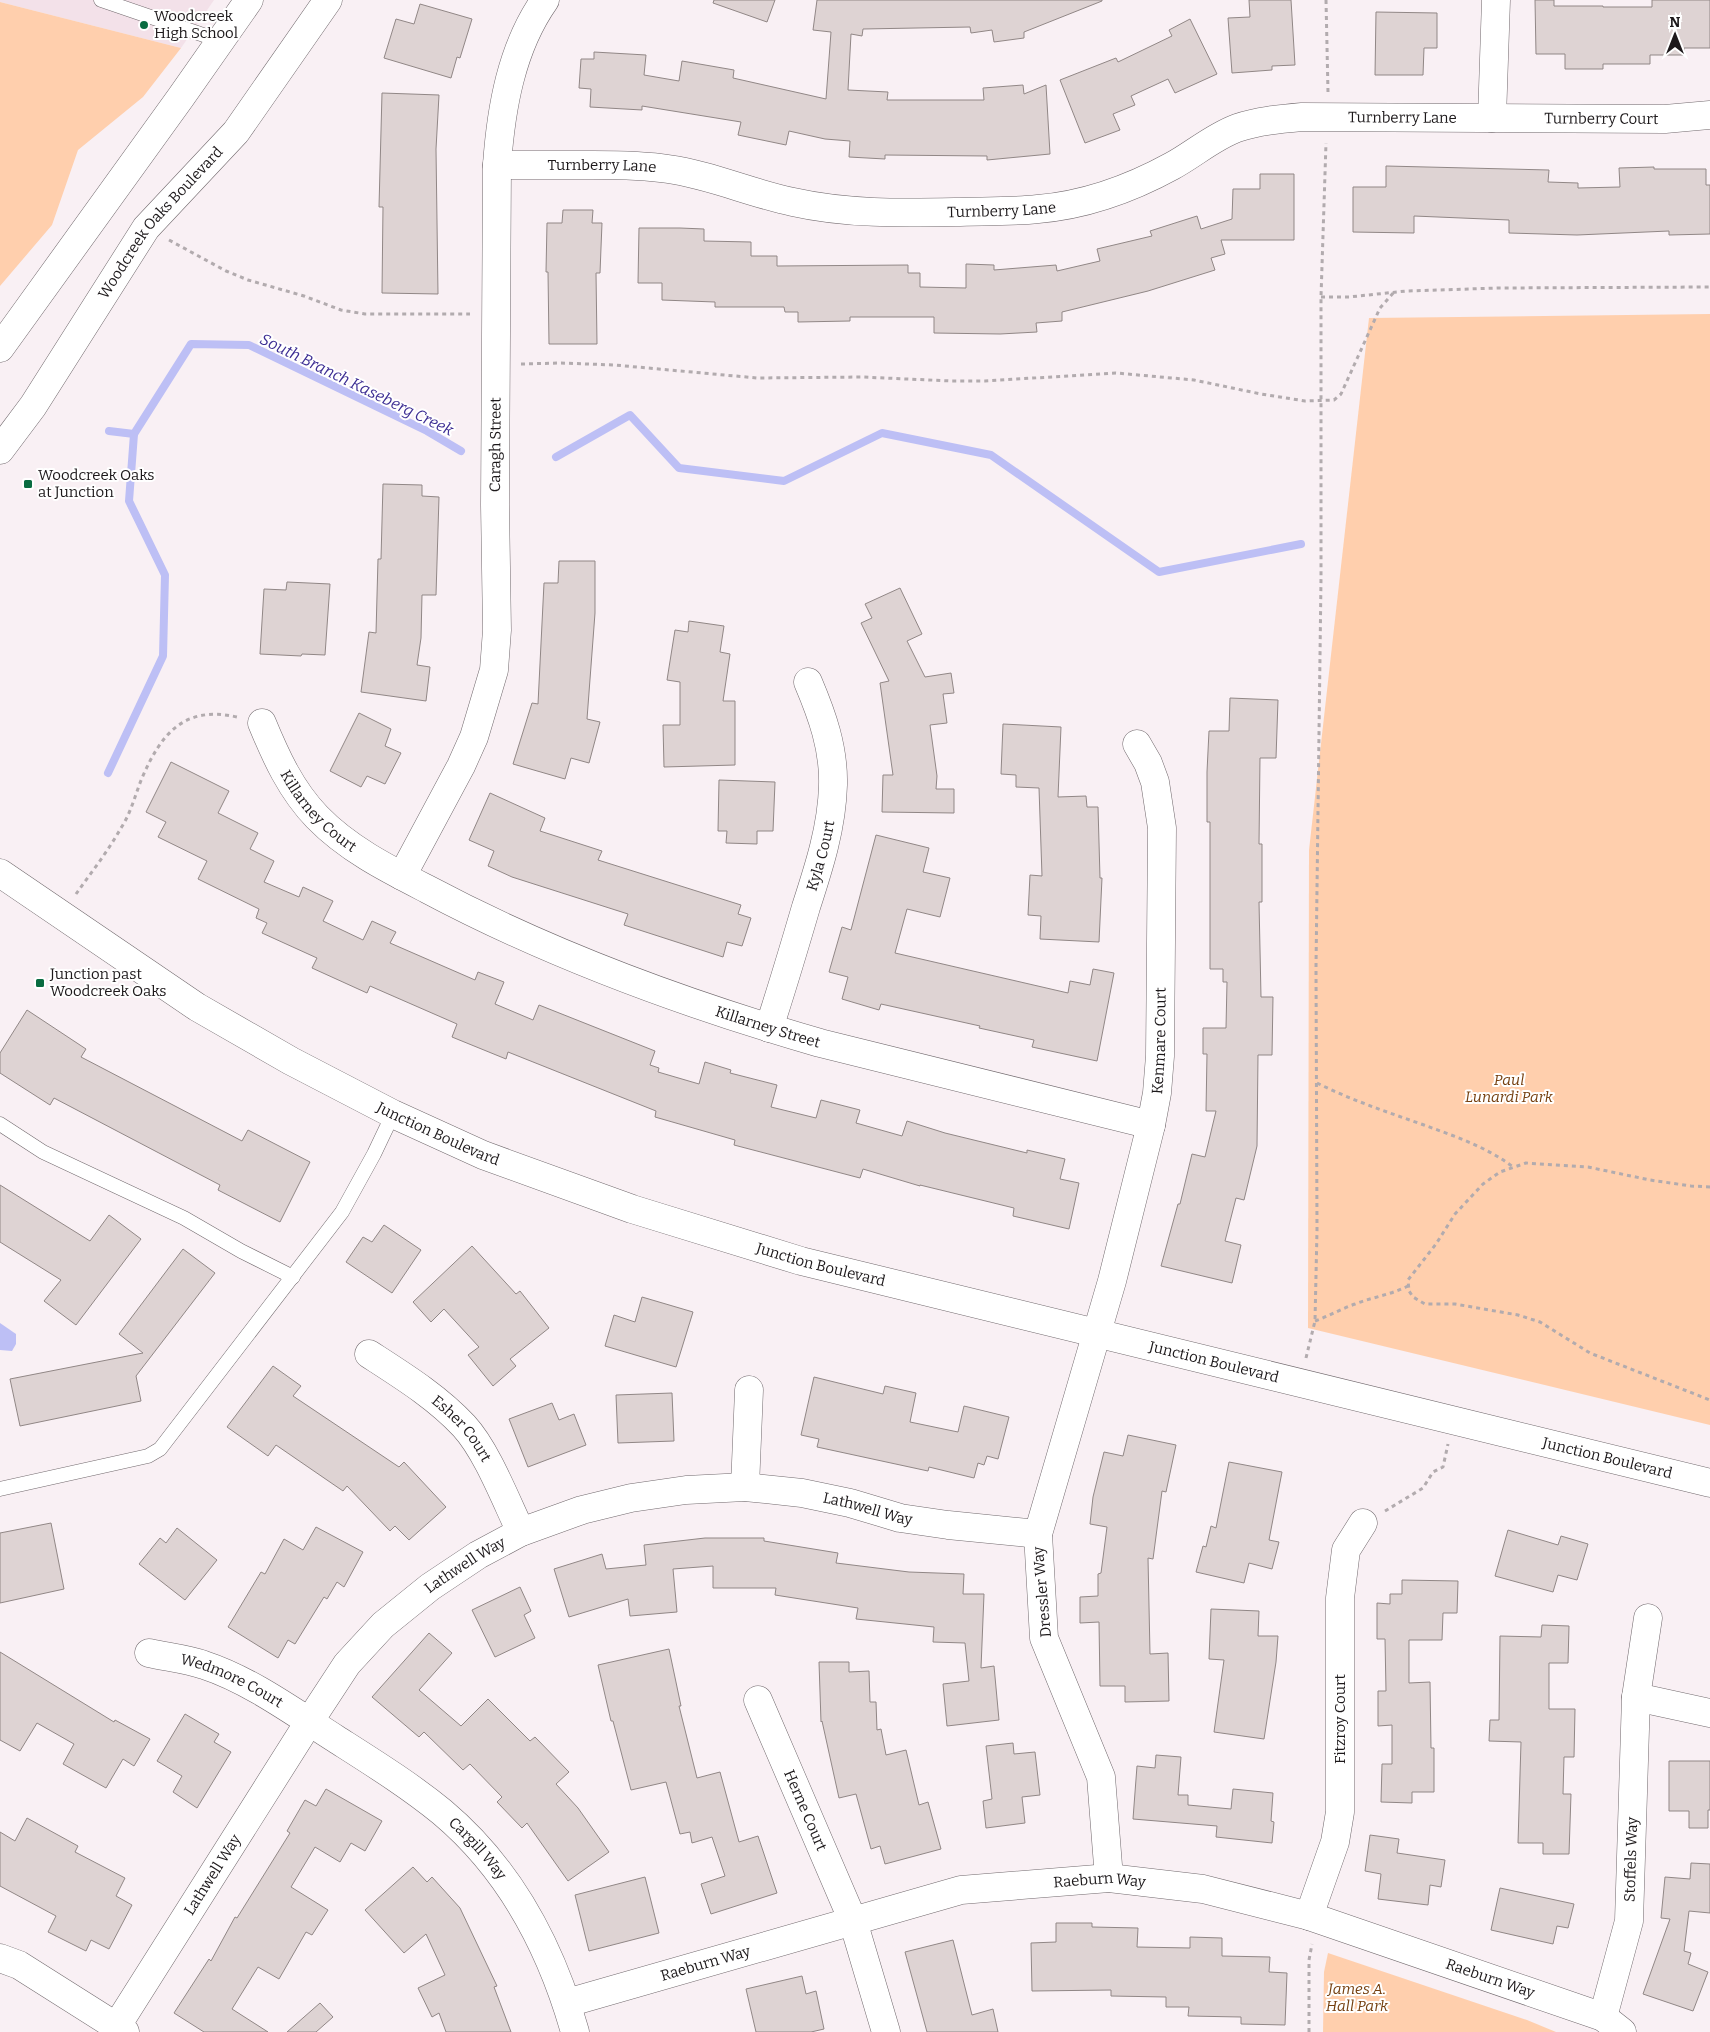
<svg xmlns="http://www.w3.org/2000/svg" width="1710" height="2032" font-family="Bitter,serif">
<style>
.built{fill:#f3e1e9}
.green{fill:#ffcfad}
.water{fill:#bdbff5}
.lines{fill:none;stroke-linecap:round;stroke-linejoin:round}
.stream{stroke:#bdbff5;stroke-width:8}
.building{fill:#ded3d3;stroke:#918786}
.service-casing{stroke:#726a6e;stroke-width:15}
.minor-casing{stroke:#726a6e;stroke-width:29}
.secondary-casing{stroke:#726a6e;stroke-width:29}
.path{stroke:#b2abae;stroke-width:3;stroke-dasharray:4 4;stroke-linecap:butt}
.service{stroke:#fff;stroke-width:14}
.minor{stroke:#fff;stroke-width:28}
.secondary{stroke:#fff;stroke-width:28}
.poi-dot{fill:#096c41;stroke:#fff;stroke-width:2}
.labels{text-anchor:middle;stroke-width:4;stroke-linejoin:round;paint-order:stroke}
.poi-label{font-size:15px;fill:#1d191b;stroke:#fff;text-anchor:start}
.street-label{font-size:15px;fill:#1d191b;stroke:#fff}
.park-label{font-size:15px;font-style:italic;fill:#754010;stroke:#fff}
.water-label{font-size:16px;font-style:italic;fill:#3d2e93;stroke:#fff}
</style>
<rect width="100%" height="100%" fill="#f9f0f4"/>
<polygon class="built" points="0,0 214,0 181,48 0,2"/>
<g class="green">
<polygon points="0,2 181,48 143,97 78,150 52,225 0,286"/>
<polygon points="1710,314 1710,1425 1308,1328 1309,850 1369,318"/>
<polygon points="1328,1953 1527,2020 1556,2032 1323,2032 1324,1972"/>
</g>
<polygon class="water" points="0,1323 16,1334 16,1344 12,1351 0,1350"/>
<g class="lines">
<g class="stream">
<polyline points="109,431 134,434 191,344 249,345 427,431 461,451"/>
<polyline points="556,457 630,415 679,468 784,481 882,433 991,455 1159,572 1301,544"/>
<polyline points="108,773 163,656 165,575 129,501 134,434"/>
</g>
</g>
<g class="building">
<polygon points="714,0 775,0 767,22 713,3"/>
<polygon points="817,0 1102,0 1102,1 1024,32 1024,38 994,42 992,30 971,33 970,27 863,29 862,36 851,34 848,90 888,92 887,100 984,100 983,88 1023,85 1024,94 1046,85 1050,154 987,160 987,156 885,155 885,159 849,157 850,141 825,139 789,131 786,145 738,135 741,122 642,106 642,110 590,107 591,89 579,88 581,59 594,59 594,52 646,55 644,75 679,81 682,61 734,70 733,78 826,99 831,32 813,30"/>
<polygon points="1249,0 1291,0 1295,65 1272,66 1272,70 1232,73 1228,18 1250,17"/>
<polygon points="1535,0 1554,0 1554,6 1603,6 1603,7 1652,7 1652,0 1710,0 1710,48 1684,48 1684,55 1650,55 1650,64 1603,64 1603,69 1565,69 1565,54 1536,54"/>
<polygon points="420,4 472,19 460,58 457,57 451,78 384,58 396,19 414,24"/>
<polygon points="1376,12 1437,13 1437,48 1424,48 1423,75 1375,75"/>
<polygon points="1190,19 1217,74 1175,93 1168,79 1131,96 1135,105 1113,114 1120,130 1085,143 1060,80 1116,58 1118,62 1172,36 1169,30"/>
<polygon points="382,93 439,95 436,149 438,294 382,293 383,207 379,207"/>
<polygon points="1386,166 1549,170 1548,182 1578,183 1578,188 1620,187 1619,168 1654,167 1654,169 1706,169 1706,185 1710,185 1710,234 1669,235 1669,231 1577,235 1509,233 1509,220 1414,216 1414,233 1353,232 1353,187 1386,187"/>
<polygon points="1260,174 1294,174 1294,240 1221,240 1225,254 1211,258 1215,270 1148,291 1062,312 1062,321 1036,323 1037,332 1000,334 934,333 934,317 850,317 850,321 798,322 798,312 785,312 784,307 715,307 715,302 662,300 662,283 638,283 639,228 680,228 704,229 704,241 751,242 751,256 777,256 777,266 908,265 908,273 920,273 920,287 966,288 966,264 994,265 994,270 1056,265 1057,271 1100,261 1097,249 1152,236 1150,231 1197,216 1201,229 1232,219 1233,189 1260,189"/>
<polygon points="563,210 593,210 592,223 602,223 600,273 596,273 597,344 549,344 548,272 546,272 547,223 562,223"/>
<polygon points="383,484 422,485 422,496 439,497 436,595 422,595 421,638 417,665 430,667 426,701 361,692 369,632 376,633 378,559 381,559"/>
<polygon points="559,561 595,561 595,613 587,719 600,722 589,763 571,758 565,779 513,764 532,703 538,704 544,583 558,583"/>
<polygon points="287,582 330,584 325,655 302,654 301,656 260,654 264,589 286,590"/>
<polygon points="900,588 922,634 907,641 925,677 951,673 954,693 943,694 947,723 930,725 937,776 936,789 954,789 954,813 882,812 883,775 893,775 880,683 889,681 861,623 872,618 865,604"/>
<polygon points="689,621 724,626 720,652 730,654 723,701 735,701 735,765 664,767 663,725 680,725 680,682 667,680 675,630 688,632"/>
<polygon points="1230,698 1278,700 1276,758 1260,758 1259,844 1262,844 1262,902 1259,902 1261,997 1273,997 1272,1055 1258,1055 1257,1146 1244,1200 1236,1198 1225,1241 1241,1245 1232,1283 1161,1266 1178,1204 1180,1204 1192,1154 1205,1157 1216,1111 1206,1111 1207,1054 1203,1054 1203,1028 1226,1028 1227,982 1223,982 1223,969 1210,969 1210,822 1207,822 1207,772 1209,731 1229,731"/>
<polygon points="359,713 391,729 385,746 401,753 385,784 367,776 361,787 330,771"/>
<polygon points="1003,724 1061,727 1058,797 1086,796 1087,807 1098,807 1100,878 1102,878 1099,942 1040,939 1041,916 1028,915 1030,875 1042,876 1039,788 1016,787 1016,775 1001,774"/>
<polygon points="171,762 229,791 218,813 258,833 250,849 274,861 264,882 299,897 303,887 333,901 323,921 363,940 372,921 396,932 390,943 475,980 478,972 504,982 495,1004 533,1020 539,1005 655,1051 650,1065 659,1068 658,1072 699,1084 705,1062 731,1070 730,1073 777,1085 771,1107 816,1118 821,1100 860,1110 856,1123 902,1136 907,1121 945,1133 1027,1153 1027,1150 1065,1159 1060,1179 1079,1183 1069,1229 1013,1216 1014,1208 920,1185 920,1186 863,1169 860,1178 734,1145 735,1140 655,1117 656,1111 508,1052 506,1059 452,1037 457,1024 370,986 367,993 312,968 317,958 262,933 267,923 256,918 259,909 198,879 207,861 158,837 166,822 146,812"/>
<polygon points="719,780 775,782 773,831 757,831 757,844 726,843 727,831 718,831"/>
<polygon points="490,793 545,818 540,831 602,851 598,860 741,905 738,914 751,918 742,946 727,942 723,957 624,925 628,914 512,877 488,866 494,851 469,840"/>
<polygon points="876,835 929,848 923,872 950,878 940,917 907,909 895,953 1068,993 1070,981 1090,985 1093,969 1114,973 1097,1061 1032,1047 1034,1040 979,1028 980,1026 881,1004 879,1010 842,999 848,977 829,972 842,927 851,930"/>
<polygon points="27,1010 86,1049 81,1057 242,1141 248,1130 310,1162 280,1222 218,1190 220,1185 54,1098 50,1105 0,1073 0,1053"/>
<polygon points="0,1185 90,1241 109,1215 141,1239 76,1325 44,1301 61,1280 0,1242"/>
<polygon points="384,1225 421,1250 392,1293 346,1262 363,1237 372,1242"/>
<polygon points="472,1246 516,1294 520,1291 549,1328 510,1359 516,1366 493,1386 468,1355 479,1347 444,1309 431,1322 413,1302"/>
<polygon points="183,1249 215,1273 136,1376 141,1401 20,1426 10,1379 143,1353 119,1334"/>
<polygon points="642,1297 693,1312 676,1367 605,1346 614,1315 635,1322"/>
<polygon points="273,1366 301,1386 293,1396 399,1467 404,1462 446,1507 409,1540 395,1526 390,1531 347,1486 343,1491 276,1445 268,1456 227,1427"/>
<polygon points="814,1377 883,1394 885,1386 916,1393 910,1422 958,1432 964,1406 1009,1417 998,1459 987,1456 984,1465 978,1463 974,1478 929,1467 928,1471 817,1447 819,1439 801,1435"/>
<polygon points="672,1393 674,1441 618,1443 616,1395"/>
<polygon points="552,1403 559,1420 574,1414 586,1445 528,1467 509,1419"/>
<polygon points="1128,1435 1176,1445 1166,1492 1162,1491 1153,1559 1148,1558 1150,1654 1168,1653 1169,1701 1125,1702 1125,1686 1100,1686 1099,1622 1080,1623 1080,1597 1098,1596 1098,1574 1101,1573 1107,1527 1090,1524 1093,1497 1104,1452 1123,1456"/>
<polygon points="1229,1462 1282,1472 1269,1540 1279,1542 1272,1569 1249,1563 1244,1583 1196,1572 1203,1546 1206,1547 1211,1526 1216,1528"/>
<polygon points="51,1523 64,1589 0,1603 0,1533"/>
<polygon points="316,1527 363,1552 344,1587 337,1582 327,1599 324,1597 295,1644 288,1640 278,1658 228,1627 261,1572 265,1574 284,1539 303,1550"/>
<polygon points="177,1528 217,1560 185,1600 139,1564 160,1538 166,1543"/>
<polygon points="1508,1530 1558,1545 1561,1536 1588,1544 1577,1580 1558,1575 1553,1592 1495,1576"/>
<polygon points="705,1538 764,1538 764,1541 838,1553 836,1563 909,1572 964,1574 963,1594 984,1594 981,1668 994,1666 999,1720 947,1726 943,1684 969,1681 965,1643 933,1642 934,1627 856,1619 858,1608 775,1595 776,1588 713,1588 713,1566 673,1569 677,1612 630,1616 628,1599 569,1617 554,1569 602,1554 606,1569 646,1565 644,1545"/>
<polygon points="1402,1580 1458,1581 1457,1613 1443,1613 1442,1640 1409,1640 1409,1683 1430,1682 1431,1748 1434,1748 1434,1792 1412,1792 1412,1803 1381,1802 1382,1764 1392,1764 1392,1725 1378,1726 1378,1691 1386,1691 1385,1639 1377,1639 1377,1603 1390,1604 1390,1594 1402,1594"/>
<polygon points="520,1587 531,1611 524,1615 535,1638 495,1657 472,1610"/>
<polygon points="1211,1609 1259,1611 1258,1636 1278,1636 1276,1662 1264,1739 1214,1732 1224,1660 1209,1659"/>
<polygon points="1542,1625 1569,1626 1568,1663 1549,1663 1549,1709 1575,1709 1574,1757 1564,1757 1563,1794 1571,1794 1569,1854 1543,1854 1543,1843 1518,1843 1521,1742 1489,1741 1490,1720 1499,1720 1500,1636 1541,1637"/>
<polygon points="429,1633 452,1653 419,1690 461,1726 488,1699 530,1741 535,1737 569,1772 556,1784 578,1808 609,1852 568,1881 527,1823 522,1828 497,1802 502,1797 470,1764 463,1770 424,1732 419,1737 372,1697"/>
<polygon points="669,1649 681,1706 679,1706 697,1778 720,1772 739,1842 758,1836 777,1893 711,1914 701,1884 725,1876 712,1837 692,1843 690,1832 680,1834 666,1782 631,1790 613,1721 611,1721 598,1665"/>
<polygon points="0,1652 114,1722 115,1720 150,1739 134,1766 123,1759 106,1788 63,1764 74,1744 37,1723 20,1751 0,1740"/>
<polygon points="819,1662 849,1662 849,1672 869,1671 870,1702 876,1702 877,1730 881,1729 886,1755 906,1750 919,1805 928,1802 941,1849 885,1864 880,1846 871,1849 856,1794 839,1798 822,1721 821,1722"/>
<polygon points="185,1714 219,1734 214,1742 231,1752 197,1808 173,1792 182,1776 157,1761"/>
<polygon points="1013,1743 1014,1754 1035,1752 1040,1795 1022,1797 1025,1823 986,1828 983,1801 992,1799 986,1746"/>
<polygon points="1156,1755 1181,1757 1178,1795 1188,1795 1188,1805 1231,1809 1233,1789 1273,1793 1271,1821 1274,1822 1272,1843 1216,1837 1217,1826 1133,1819 1137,1766 1155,1768"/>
<polygon points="1669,1761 1710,1761 1710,1810 1708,1810 1708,1828 1689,1828 1689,1811 1669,1811"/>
<polygon points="326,1789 382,1821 365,1851 351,1843 340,1862 315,1847 291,1887 328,1910 312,1935 306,1932 279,1979 258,1967 232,2009 268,2032 204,2032 174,2013 209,1959 211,1961 235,1917 237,1918 290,1833 287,1831 305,1800 316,1806"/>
<polygon points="27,1818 78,1846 75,1852 125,1878 116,1896 132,1905 109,1949 91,1940 86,1951 48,1932 56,1916 0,1886 0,1832 15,1841"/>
<polygon points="1370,1835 1399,1839 1397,1853 1445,1860 1441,1887 1430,1885 1428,1905 1378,1899 1381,1874 1365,1871"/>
<polygon points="1691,1863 1710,1864 1710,1913 1689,1911 1684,1951 1691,1953 1688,1964 1708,1972 1693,2011 1643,1994 1670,1919 1661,1918 1665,1877 1690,1879"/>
<polygon points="413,1867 427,1882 432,1877 460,1908 497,1986 494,1987 511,2032 446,2032 439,2013 432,2017 418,1988 445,1975 426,1934 404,1953 365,1910"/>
<polygon points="645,1877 659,1933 589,1951 575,1895"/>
<polygon points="1500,1888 1574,1904 1568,1928 1557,1926 1553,1944 1491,1930"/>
<polygon points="1056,1923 1092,1923 1092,1927 1138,1928 1137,1947 1190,1948 1190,1937 1222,1938 1222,1956 1270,1957 1269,1972 1287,1973 1285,2025 1241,2024 1241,2017 1188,2016 1189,2007 1166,2007 1166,1997 1111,1996 1111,1990 1032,1991 1031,1943 1056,1942"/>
<polygon points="953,1940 972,2015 993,2009 998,2032 927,2032 905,1952"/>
<polygon points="802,1976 806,1994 816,1991 824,2029 811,2032 756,2032 746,1989"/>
<polygon points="320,2003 333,2017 316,2032 287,2032"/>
</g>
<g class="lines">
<defs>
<g id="service">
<polyline points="101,0 221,41"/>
<polyline points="0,1124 43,1152 184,1218 241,1251 293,1277"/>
<polyline points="0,1489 148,1456 160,1449 342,1212 374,1154 393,1114"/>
</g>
<g id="minor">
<polyline points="1492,118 1496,0"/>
<path id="s1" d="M497,165C529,165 561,165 593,165C618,165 643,165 668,169C711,175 750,193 793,202C846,214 900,213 955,212C982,211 1010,212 1038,209C1086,205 1130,189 1172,166C1194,154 1213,137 1237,128C1258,121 1280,119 1302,117L1665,119L1710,115"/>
<path id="s2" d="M262,723C276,757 291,790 317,817C348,849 388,869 427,889C551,955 685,1004 820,1043L1151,1125"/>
<path id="s3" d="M402,876L461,766L474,737L494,670L497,630L495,505L497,165C501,109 511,48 545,0"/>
<path id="s4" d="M769,1028C782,988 794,948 806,907C819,867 832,827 833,785C834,748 822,715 808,682"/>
<path id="s5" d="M369,1354C403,1376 437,1397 464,1426C487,1451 506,1501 521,1532"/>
<polyline points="745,1487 749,1390"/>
<path id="s6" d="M149,1653C167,1657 187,1659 204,1665C250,1680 295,1713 336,1739C372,1762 409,1785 442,1812C511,1870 551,1947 575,2032"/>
<polyline points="1636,1697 1710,1713"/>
<path id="s7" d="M758,1700L853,1921L886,2032"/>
<path id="s8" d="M1109,1878L1101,1777L1044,1638L1038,1534L1112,1281L1151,1125L1157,1093L1160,1056L1162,828L1155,782L1148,763L1137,744"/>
<polyline points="1309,1916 1335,1842 1340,1812 1340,1598 1346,1550 1363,1523"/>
<polyline points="0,1958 19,1965 125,2032"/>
<path id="s9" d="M567,2003L961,1890L1109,1878L1203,1889L1309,1916L1603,2017L1622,2032"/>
<path id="s10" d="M1603,2017L1629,1921L1636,1697L1648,1618"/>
<path id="s11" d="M113,2032L309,1722L347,1664L383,1625L430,1587L478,1555L521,1532L582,1510L631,1498L686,1490L745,1487L802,1493L850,1503L900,1518L948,1525L1038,1534"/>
</g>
<g id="secondary">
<polyline points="0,348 181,97 249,0"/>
<path id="s12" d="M0,450L33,406L146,228L236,132L328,0"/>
<path id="s13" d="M0,873L197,1007L291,1061L393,1114L483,1155L632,1209L801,1261L1710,1483"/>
</g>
</defs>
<use href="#service" class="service-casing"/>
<use href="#minor" class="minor-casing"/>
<use href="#secondary" class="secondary-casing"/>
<g class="path">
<polyline points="1326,0 1328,92"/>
<polyline points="169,240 226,271 248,280 304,296 341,310 365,314 470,314"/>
<polyline points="1321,297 1349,297 1406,291 1500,288 1710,287"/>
<polyline points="521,364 561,363 615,365 757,378 862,377 952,381 985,381 1116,373 1194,380 1261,394 1305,401 1334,400 1341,394 1380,308 1394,292"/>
<path d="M76,894C91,873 108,851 121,828C131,813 135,795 142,778C161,734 184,705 237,717"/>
<path d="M1317,1083C1351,1100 1387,1112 1424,1125C1454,1136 1487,1147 1513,1167"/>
<polyline points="1710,1187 1691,1186 1650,1180 1588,1167 1526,1163 1500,1172 1483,1184 1455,1214 1436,1244 1408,1280 1409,1291 1413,1297 1425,1304 1455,1304 1518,1315 1540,1322 1590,1353 1710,1400"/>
<path d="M1315,1321C1329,1316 1341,1309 1355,1304C1373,1297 1390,1295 1408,1286"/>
<polyline points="1306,1358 1315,1321 1317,1230 1316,967 1321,579 1321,297 1326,143"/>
<polyline points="1385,1511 1423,1488 1433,1472 1443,1467 1448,1444"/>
<polyline points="1309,2032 1309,1960 1312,1944"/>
</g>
<use href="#service" class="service"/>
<use href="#minor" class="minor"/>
<use href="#secondary" class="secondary"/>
</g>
<g class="poi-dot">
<circle cx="144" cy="25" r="5"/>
<rect x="23" y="479" width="10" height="10" rx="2.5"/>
<rect x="35" y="978" width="10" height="10" rx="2.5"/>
</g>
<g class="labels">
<g class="poi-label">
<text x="154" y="21">Woodcreek<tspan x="154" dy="17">High School</tspan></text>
<text x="38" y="480">Woodcreek Oaks<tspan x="38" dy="17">at Junction</tspan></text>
<text x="50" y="979">Junction past<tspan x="50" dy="17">Woodcreek Oaks</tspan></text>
</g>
<g class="street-label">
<text dy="5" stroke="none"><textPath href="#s1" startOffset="930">Turnberry Lane</textPath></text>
<text dy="5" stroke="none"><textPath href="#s1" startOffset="1129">Turnberry Court</textPath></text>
<text dy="5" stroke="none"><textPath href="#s1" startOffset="105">Turnberry Lane</textPath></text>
<text dy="5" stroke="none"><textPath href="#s1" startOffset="510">Turnberry Lane</textPath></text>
<text dy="5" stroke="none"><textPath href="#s12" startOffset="279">Woodcreek Oaks Boulevard</textPath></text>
<text dy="5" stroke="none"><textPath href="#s3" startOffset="452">Caragh Street</textPath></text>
<text dy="5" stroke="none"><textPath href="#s2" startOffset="106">Killarney Court</textPath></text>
<text dy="5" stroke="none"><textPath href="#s4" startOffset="180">Kyla Court</textPath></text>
<text dy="5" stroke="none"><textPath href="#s2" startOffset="610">Killarney Street</textPath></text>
<text dy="5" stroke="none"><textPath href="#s8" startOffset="865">Kenmare Court</textPath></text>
<text dy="5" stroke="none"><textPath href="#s13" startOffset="511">Junction Boulevard</textPath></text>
<text dy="5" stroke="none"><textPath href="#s13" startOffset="916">Junction Boulevard</textPath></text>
<text dy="5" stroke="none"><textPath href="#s13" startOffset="1321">Junction Boulevard</textPath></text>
<text dy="5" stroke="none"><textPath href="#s5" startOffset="120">Esher Court</textPath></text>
<text dy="5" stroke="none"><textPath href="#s13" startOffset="1726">Junction Boulevard</textPath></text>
<text dy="5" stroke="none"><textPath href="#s11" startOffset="1011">Lathwell Way</textPath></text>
<text dy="5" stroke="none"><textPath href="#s11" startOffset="591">Lathwell Way</textPath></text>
<text transform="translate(1042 1592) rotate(-95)" y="5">Dressler Way</text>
<text dy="5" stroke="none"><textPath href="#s6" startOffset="88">Wedmore Court</textPath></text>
<text transform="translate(1340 1719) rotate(-90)" y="5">Fitzroy Court</text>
<text dy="5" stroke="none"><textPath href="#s7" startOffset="120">Herne Court</textPath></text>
<text dy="5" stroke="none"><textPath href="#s6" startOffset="388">Cargill Way</textPath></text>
<text dy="5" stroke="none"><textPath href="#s10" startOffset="161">Stoffels Way</textPath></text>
<text dy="5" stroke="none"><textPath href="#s11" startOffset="186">Lathwell Way</textPath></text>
<text dy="5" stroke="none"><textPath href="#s9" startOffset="549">Raeburn Way</textPath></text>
<text dy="5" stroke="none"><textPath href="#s9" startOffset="144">Raeburn Way</textPath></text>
<text dy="5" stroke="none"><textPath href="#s9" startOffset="954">Raeburn Way</textPath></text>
</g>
<g class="park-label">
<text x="1509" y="1085">Paul<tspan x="1509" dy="17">Lunardi Park</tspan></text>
<text x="1357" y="1994">James A.<tspan x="1357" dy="17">Hall Park</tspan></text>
</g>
<g class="water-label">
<text transform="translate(357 384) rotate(26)" y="6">South Branch Kaseberg Creek</text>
</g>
</g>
<g transform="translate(1675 35)" stroke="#ffffff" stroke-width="4" paint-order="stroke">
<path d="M0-4L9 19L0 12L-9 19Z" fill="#1d191b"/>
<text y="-8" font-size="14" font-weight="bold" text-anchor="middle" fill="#1d191b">N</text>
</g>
</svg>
